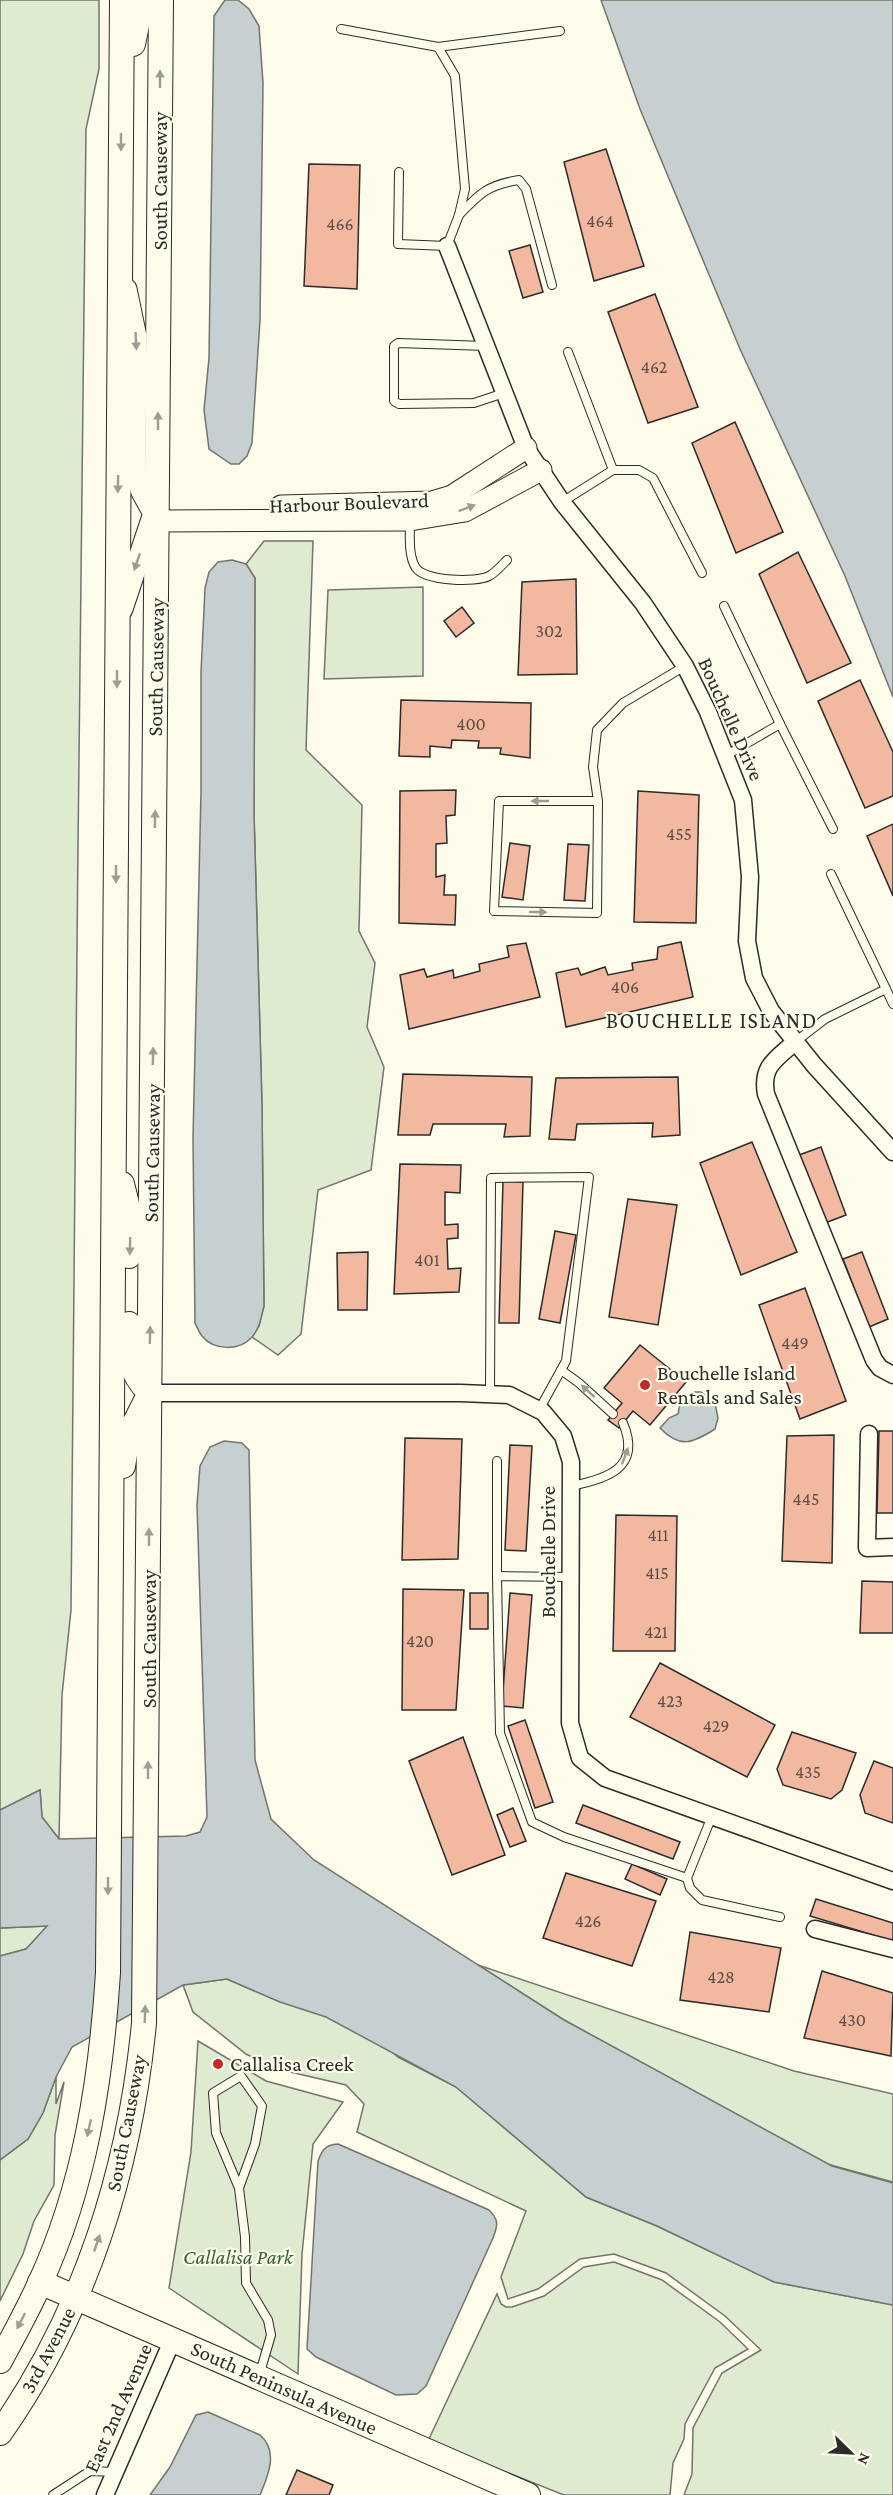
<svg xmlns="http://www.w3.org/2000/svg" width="893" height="2495" font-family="'Crimson Pro',serif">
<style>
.green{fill:#deebd1;stroke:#74746e;stroke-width:1.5}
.water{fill:#c7d0d0;stroke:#74746e;stroke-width:1.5}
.building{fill:#f2b8a0;stroke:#2b2b2b;stroke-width:1.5}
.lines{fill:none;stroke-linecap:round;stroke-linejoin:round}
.service-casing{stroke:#2b2b2b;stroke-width:10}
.minor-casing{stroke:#2b2b2b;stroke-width:19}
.tertiary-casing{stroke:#2b2b2b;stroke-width:23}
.secondary-casing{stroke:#2b2b2b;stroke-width:26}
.service{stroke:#fdfbea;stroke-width:8}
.minor{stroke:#fdfbea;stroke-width:16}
.tertiary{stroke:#fdfbea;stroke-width:21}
.secondary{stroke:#fdfbea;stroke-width:24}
.oneway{fill:#9e9d94}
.poi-dot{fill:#c62828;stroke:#fdfbea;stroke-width:2}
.labels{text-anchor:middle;stroke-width:4.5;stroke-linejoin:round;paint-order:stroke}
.number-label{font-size:18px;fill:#5d4e48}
.street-label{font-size:21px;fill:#2b2b2b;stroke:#fdfbea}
.poi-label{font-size:21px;fill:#2b2b2b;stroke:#fdfbea;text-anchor:start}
.park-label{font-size:21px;font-style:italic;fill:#34623c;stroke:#fdfbea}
.neighbourhood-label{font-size:22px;letter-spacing:1.5px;fill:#2b2b2b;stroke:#fdfbea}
</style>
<rect width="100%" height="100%" fill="#fdfbea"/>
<g class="green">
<path d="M0,0H99V69L86,129C81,623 74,1116 71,1610L62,1695L59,1839L42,1817L40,1790L0,1810Z"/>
<polygon points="264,541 313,541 306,750 362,805 359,931 375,963 367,1027 384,1067 371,1170 318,1190 301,1334 278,1355 252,1337 259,1326 264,1306 262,1105 254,813 255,578 246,564"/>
<polygon points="423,587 423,676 324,679 328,590"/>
<polygon points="48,1926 26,1949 0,1956 0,1928"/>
<polygon points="478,1965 794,2071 893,2094 893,2182 827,2164 564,2020"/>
<polygon points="227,1979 280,2002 316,1987 398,2057 456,2087 586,2197 657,2226 774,2282 893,2305 893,2495 684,2495 692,2474 693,2428 722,2373 761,2350 725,2316 666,2273 614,2254 580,2259 538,2289 508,2299 501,2277 526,2211 357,2132 364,2104 346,2085 273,2068 246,2054 193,2012 183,1985"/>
<polygon points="198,2041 266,2081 343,2102 313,2144 302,2254 298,2374 169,2288 191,2152"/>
<polygon points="56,2077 56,2104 64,2082 55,2135 54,2185 34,2221 23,2254 0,2301 0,2160 28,2139 43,2113"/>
<polygon points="614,2262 662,2280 720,2322 748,2349 715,2368 694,2407 685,2424 684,2439 673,2463 670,2495 564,2495 428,2441 497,2294 501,2304 506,2307 512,2307 544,2296 584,2267"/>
</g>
<g class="water">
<polygon points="225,0 238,0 249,9 259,26 263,83 260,320 252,443 247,456 239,464 231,464 209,449 204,410 209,358 214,16"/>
<polygon points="601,0 893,0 893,697 845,576 740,349 640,109"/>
<path d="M232,560L246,564L255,578L254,813L262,1105L264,1306C261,1317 260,1328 252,1337C240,1351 214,1351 202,1336C199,1332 197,1327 195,1323L193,1138L201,792V673L205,588L209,572L218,562Z"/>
<path d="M692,1392H701L715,1403L718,1418L715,1429C693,1443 680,1449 660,1428L669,1418L678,1414L681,1399Z"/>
<polygon points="224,1441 242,1443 249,1450 255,1760 271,1819 314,1860 564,2020 832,2166 893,2183 893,2305 774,2282 657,2226 586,2197 456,2087 326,2017 280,2002 227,1979 183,1985 72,2047 56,2077 43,2113 28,2139 0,2160 0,1956 26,1949 47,1926 0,1928 0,1810 40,1790 42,1817 59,1839 186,1836 200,1832 207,1817 197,1505 200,1466 210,1447"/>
<path d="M338,2144L489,2210C499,2220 498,2225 493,2238L426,2386L417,2394L396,2395L316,2357L307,2349L318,2161C322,2150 325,2145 338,2144Z"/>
<path d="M208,2412L260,2435C279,2451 268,2476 260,2495H150L170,2467L196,2415Z"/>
</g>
<g class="building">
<polygon points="606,149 644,266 594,281 564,162"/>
<polygon points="309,164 360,165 357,289 304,286"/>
<polygon points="530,245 543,292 523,298 509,251"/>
<polygon points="655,294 698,407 648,423 608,312"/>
<polygon points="735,422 783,532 736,553 692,443"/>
<polygon points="798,552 851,663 807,683 759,574"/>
<polygon points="576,579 577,674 518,675 522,582"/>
<polygon points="462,607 474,623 456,637 444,621"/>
<polygon points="860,680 893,752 893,796 865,808 818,701"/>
<polygon points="401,700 531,703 530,758 500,754 501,748 478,748 479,741 452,740 451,748 430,746 430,757 399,756"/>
<polygon points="456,790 455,815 446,816 447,843 436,844 436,877 445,875 444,895 456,895 455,925 399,923 400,791"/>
<polygon points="638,791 699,795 696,923 634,922"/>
<polygon points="893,824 893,896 867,836"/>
<polygon points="510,843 530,846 523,900 502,897"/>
<polygon points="568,844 589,845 585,901 564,900"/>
<polygon points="681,942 693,997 566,1027 556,973 578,968 581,975 605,967 608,975 633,970 632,963 657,959 658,947"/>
<polygon points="526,943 540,997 409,1029 400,975 424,969 427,977 453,970 454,978 480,971 479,964 509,957 507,946"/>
<polygon points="403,1074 532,1077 530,1136 504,1137 506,1124 433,1124 430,1135 398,1135"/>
<polygon points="678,1077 680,1135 652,1137 653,1123 577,1124 575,1140 549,1139 556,1078"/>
<polygon points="752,1142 797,1252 741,1275 700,1163"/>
<polygon points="821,1147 846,1215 825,1223 799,1155"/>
<polygon points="400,1164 461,1165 460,1193 445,1192 445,1225 458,1224 458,1238 447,1239 448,1269 461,1268 459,1292 394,1294"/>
<polygon points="503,1181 523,1182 519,1323 499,1323"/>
<polygon points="628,1199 677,1205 658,1325 609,1317"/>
<polygon points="555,1231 576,1235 560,1323 539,1319"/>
<polygon points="368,1252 367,1310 338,1310 337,1253"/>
<polygon points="862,1252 888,1319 869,1327 843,1259"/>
<polygon points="805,1288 846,1401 800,1419 759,1305"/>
<polygon points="640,1345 686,1382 650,1425 633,1411 619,1428 608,1420 622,1403 604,1388"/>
<polygon points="879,1431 893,1431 893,1513 877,1513"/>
<polygon points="834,1435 832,1563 782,1561 787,1436"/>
<polygon points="405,1438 462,1439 458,1559 402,1560"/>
<polygon points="510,1445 532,1446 526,1551 505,1550"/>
<polygon points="616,1515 677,1516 675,1651 613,1651"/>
<polygon points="862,1581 893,1582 893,1633 860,1633"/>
<polygon points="403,1589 464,1590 456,1710 402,1710"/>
<rect x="470" y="1593" width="18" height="36"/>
<polygon points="510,1593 532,1595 523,1708 502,1706"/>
<polygon points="660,1663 775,1725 747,1777 630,1717"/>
<polygon points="525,1720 553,1802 535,1808 508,1726"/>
<polygon points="792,1732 856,1753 842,1790 831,1799 783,1785 777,1769"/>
<polygon points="463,1737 505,1855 452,1875 409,1761"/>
<polygon points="874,1761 893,1768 893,1823 865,1813 860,1795"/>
<polygon points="583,1805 680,1842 673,1859 576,1823"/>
<polygon points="513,1808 526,1841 510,1847 497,1815"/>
<polygon points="632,1864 667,1879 660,1895 625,1879"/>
<polygon points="566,1873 656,1901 632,1966 543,1938"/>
<polygon points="816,1899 893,1923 893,1941 810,1916"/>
<polygon points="690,1932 781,1948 769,2012 680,2000"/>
<polygon points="822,1971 893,1993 891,2056 804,2038"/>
<polygon points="297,2470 333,2485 329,2495 286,2495"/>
</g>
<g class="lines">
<defs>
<g id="service">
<polyline points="341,29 438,47 455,76 465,189 459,215 447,246 398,244 399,172"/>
<polyline points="438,47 560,31"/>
<path d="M459,215C480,193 488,185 519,180L526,189L552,285"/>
<polyline points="486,346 398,343 394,346 394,401 399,404 474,403 504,393"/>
<polyline points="613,470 639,470 653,478 702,573"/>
<polyline points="562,502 613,470 568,352"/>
<path d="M410,522C410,536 408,556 416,568C425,581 476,583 489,576C495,573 502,565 507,560"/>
<polyline points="724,606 780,724"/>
<polyline points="725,756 780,724 833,829"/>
<polyline points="598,801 499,801 494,911 597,913 598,801 593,767 597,730 623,703 685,666"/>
<polyline points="831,874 886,989"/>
<polyline points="795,1042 825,1019 886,989 893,1004"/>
<polyline points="561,1370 579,1383 613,1414"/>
<polyline points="490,1394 491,1178 589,1177 566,1361 539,1410"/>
<path d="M571,1486C607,1479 642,1468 623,1423"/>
<polyline points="497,1576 497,1461"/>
<polyline points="570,1577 497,1576 500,1733 532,1822 564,1837 687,1878 712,1816"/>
<polyline points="687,1878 690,1888 702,1900 780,1917"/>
<polyline points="239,2188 216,2133 213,2093 241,2076 262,2106 255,2144 239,2188 245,2237 246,2283 268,2320 271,2335 259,2376"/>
<polyline points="53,2495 90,2471 115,2472"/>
</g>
<g id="minor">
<polyline points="447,246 526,448 562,502 643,603 685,666 708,712 743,800 750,877 747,941 754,978 771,1011 814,1065 893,1152"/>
<path d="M795,1042C776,1059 761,1066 766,1094L874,1360L880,1368L893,1375"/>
<polyline points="150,1393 461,1393 509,1395 543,1412 563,1436 571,1462 570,1723 580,1758 605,1778 893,1881"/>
<polyline points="869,1434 867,1548 893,1547"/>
<polyline points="815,1929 893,1949"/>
<polyline points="105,2495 173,2339"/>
</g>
<g id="tertiary">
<polyline points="126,289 136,337 135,472 142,492 158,521 410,520 465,511 541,470"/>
<polyline points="281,506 432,502 452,496 526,448"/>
<polyline points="122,609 154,513"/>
</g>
<g id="secondary">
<polyline points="133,44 142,0"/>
<polyline points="122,1184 130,1216 129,1256"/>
<path d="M129,1324C128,1352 128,1372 150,1393"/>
<polyline points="123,1466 128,1436 149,1395"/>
<polyline points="40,2282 528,2495"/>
<path d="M0,2361C14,2335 28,2310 40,2283C85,2186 101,2080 108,1973L122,0"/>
<path d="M0,2433C85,2312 130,2170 144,2023L161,0"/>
</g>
</defs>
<use href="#service" class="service-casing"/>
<use href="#minor" class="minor-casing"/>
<use href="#tertiary" class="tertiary-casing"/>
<use href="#secondary" class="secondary-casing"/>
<use href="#service" class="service"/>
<use href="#minor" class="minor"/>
<use href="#tertiary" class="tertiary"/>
<use href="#secondary" class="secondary"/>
</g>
<defs><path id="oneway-solid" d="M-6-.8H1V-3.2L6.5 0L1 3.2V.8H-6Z" transform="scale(1.5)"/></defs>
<g class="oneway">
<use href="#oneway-solid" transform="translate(160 79) rotate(-90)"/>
<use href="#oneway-solid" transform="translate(121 142) rotate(90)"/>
<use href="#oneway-solid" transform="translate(136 341) rotate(87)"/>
<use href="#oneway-solid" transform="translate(158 421) rotate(-90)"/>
<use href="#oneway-solid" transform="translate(118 484) rotate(91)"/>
<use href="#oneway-solid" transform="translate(467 508) rotate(-21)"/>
<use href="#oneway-solid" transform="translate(137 562) rotate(109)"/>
<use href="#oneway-solid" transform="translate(117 679) rotate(90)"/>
<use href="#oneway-solid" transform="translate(540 801) rotate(180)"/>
<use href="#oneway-solid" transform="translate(155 819) rotate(-89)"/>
<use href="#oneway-solid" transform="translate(116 874) rotate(90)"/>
<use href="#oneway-solid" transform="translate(538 912) rotate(1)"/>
<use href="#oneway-solid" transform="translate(153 1056) rotate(-89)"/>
<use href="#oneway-solid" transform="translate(130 1246) rotate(91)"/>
<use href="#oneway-solid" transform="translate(150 1335) rotate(-89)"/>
<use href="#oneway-solid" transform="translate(588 1391) rotate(-138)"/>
<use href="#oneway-solid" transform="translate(625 1456) rotate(-70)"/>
<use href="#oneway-solid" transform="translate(149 1537) rotate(-90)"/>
<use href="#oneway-solid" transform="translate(148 1770) rotate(-90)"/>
<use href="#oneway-solid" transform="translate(108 1886) rotate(90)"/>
<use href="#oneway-solid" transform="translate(145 2014) rotate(-88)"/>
<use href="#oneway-solid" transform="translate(89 2128) rotate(102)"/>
<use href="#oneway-solid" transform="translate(97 2243) rotate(-71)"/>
<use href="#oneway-solid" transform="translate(21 2321) rotate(117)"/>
</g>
<g class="poi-dot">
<circle cx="645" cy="1385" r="6"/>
<circle cx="218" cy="2064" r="6"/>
</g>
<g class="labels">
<g class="number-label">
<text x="600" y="227">464</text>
<text x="340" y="230">466</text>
<text x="654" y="373">462</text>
<text x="549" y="637">302</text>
<text x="471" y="730">400</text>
<text x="679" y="840">455</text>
<text x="625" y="993">406</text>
<text x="427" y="1266">401</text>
<text x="795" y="1349">449</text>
<text x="806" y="1505">445</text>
<text x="658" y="1541">411</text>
<text x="657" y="1579">415</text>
<text x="656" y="1638">421</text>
<text x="420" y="1647">420</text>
<text x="670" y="1707">423</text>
<text x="716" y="1732">429</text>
<text x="808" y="1778">435</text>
<text x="588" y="1927">426</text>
<text x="721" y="1983">428</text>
<text x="852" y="2026">430</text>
</g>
<g class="street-label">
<text transform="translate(160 181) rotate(-90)" y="7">South Causeway</text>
<text transform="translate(349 503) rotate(-2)" y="7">Harbour Boulevard</text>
<text transform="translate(156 667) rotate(-89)" y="7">South Causeway</text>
<text transform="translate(731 719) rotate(66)" y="7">Bouchelle Drive</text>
<text transform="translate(152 1153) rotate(-89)" y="7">South Causeway</text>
<text transform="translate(548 1552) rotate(-90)" y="7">Bouchelle Drive</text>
<text transform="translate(149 1639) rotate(-90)" y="7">South Causeway</text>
<text transform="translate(126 2123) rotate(-79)" y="7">South Causeway</text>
<text transform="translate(48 2350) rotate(-62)" y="7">3rd Avenue</text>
<text transform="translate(284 2388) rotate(24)" y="7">South Peninsula Avenue</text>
<text transform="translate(118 2408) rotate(-66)" y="7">East 2nd Avenue</text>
</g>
<g class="poi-label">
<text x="657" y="1380">Bouchelle Island<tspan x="657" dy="24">Rentals and Sales</tspan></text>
<text x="230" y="2071">Callalisa Creek</text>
</g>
<g class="park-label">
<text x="238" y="2264">Callalisa Park</text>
</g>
<g class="neighbourhood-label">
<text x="712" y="1028">BOUCHELLE ISLAND</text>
</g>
</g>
<g transform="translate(851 2453) rotate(114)" stroke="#fdfbea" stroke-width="4.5" paint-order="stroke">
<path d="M0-4.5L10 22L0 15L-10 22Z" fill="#2b2b2b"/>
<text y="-9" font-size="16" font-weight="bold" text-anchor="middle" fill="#2b2b2b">N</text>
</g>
</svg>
